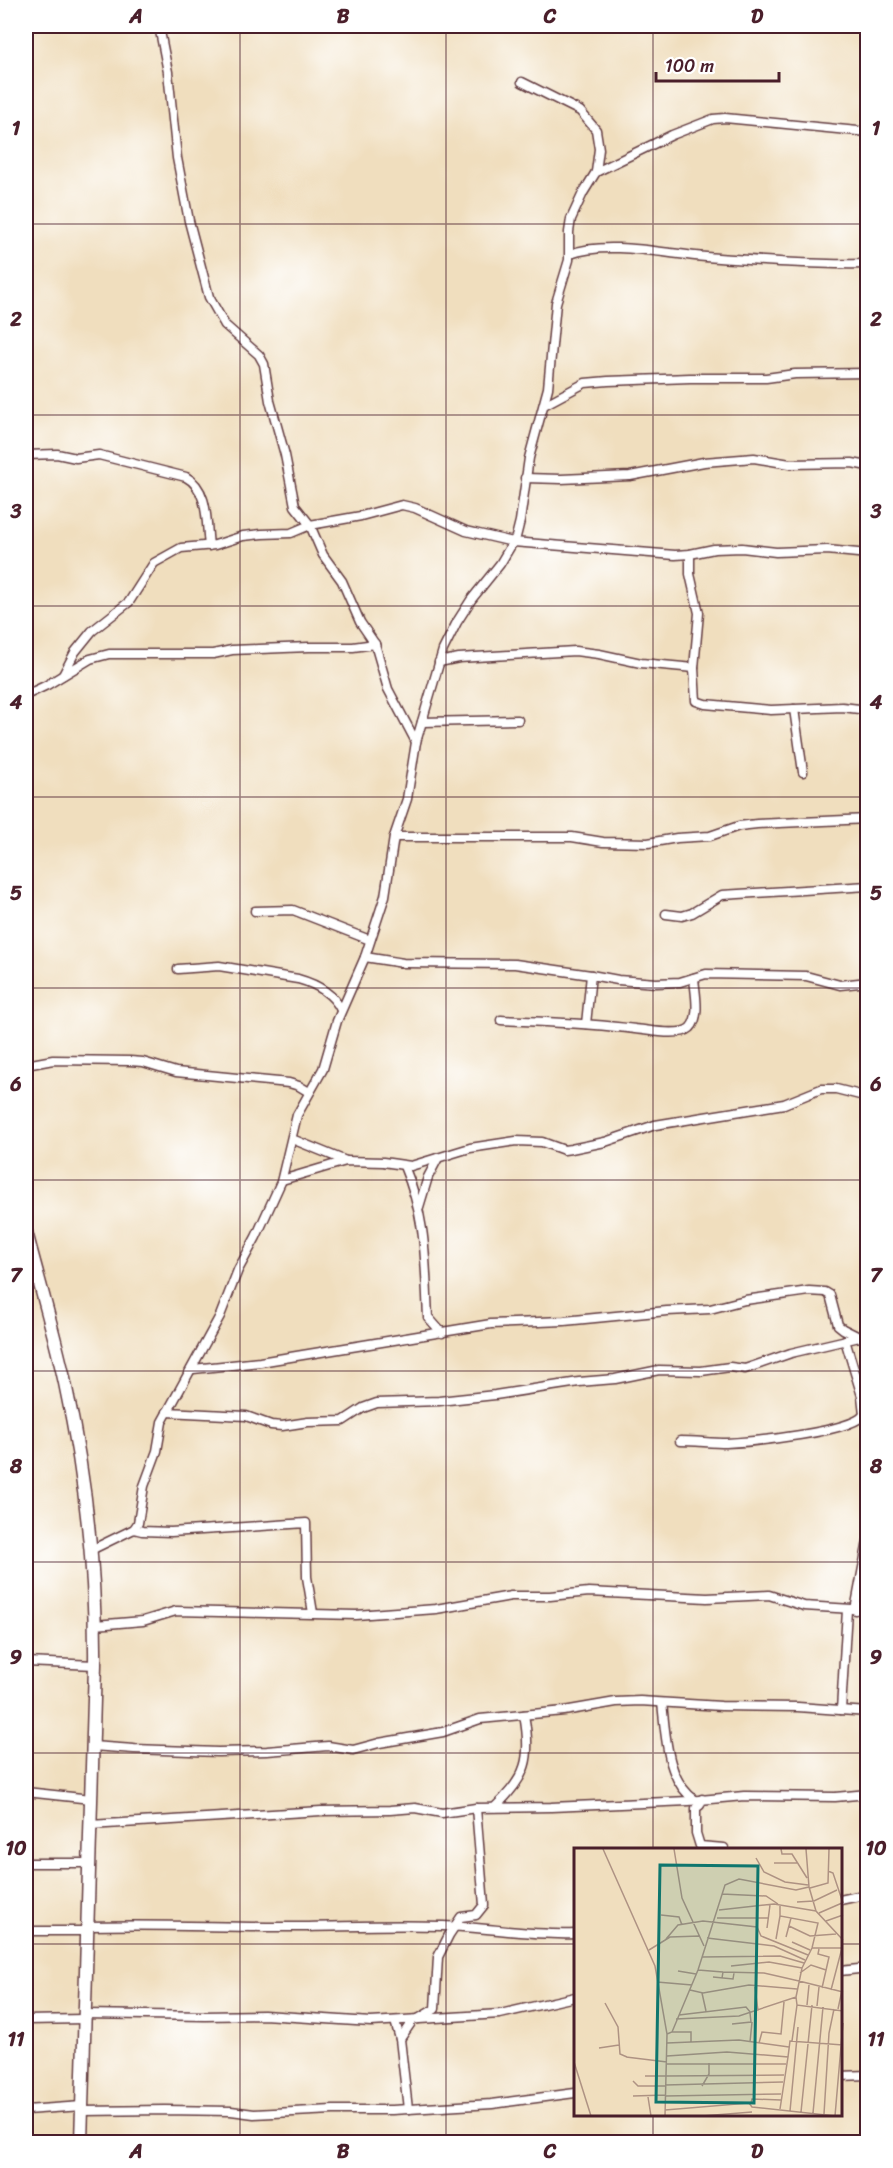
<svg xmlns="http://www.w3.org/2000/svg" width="893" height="2168" font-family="Sriracha,sans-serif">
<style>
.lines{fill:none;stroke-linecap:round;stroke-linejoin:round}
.street-casing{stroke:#633c41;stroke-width:11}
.secondary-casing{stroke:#633c41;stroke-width:15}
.street{stroke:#fff;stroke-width:8}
.secondary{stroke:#fff;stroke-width:12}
.grid{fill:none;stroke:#4a1f2b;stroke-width:1.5;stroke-opacity:0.55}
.inset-road{fill:none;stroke:#ae9283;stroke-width:1.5}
.view{fill:#0f766e;fill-opacity:0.15;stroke:#0f766e;stroke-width:3}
.inset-edge{fill:none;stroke:#4a1f2b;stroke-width:3}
.neatline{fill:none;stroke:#4a1f2b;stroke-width:2}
.grid-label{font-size:20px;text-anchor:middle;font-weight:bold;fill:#4a1f2b}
</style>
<rect width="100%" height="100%" fill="#fff"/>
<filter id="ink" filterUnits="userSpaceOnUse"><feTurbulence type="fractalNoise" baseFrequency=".0167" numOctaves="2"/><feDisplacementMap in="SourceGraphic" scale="12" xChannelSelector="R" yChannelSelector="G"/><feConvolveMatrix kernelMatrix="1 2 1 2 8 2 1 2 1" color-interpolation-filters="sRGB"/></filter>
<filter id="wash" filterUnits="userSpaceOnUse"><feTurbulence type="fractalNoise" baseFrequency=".008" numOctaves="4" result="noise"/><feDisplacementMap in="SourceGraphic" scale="24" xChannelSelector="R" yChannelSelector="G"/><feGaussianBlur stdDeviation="1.35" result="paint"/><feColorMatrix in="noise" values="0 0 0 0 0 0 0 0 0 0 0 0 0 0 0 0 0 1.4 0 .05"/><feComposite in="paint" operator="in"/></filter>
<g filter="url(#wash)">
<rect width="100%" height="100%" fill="#f0debe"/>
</g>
<g filter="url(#ink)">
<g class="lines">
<defs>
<g id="street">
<polyline points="159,26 168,72 177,158 189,221 209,297 225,325 259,355 264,364 270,401 285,455 295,506 310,525 323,555 342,581 360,622 375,644 388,689 416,742"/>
<polyline points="522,82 580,111 596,130 599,149 596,172"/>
<path d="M570,254C607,240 666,254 706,257C759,261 814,265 868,264"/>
<polyline points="544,405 585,383 608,381 690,378 766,378 795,374 868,373"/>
<path d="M26,455L57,454L76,458L99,455L186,477C209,489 206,523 209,546"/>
<polyline points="525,478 561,479 630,476 704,462 754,458 790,464 852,463 868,466"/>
<polyline points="690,554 690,574 699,613 694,668 696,701 705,704 771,710 842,707 868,710"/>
<polyline points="439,662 459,658 575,651 599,654 641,663 694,668"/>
<polyline points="63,675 75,652 92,631 129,602 154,563 181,548 215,545 243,536 262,534 291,533 310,525 361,516 402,505 415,508 466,531 513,542 675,555 690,554 714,549 742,548 776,552 827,550 868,554"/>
<polyline points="26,695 47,685 90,659 109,654 213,654 232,650 309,647 353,647 375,644"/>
<polyline points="794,709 803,772"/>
<polyline points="422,722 518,720"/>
<polyline points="394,837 572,837 603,842 648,843 677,838 710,836 739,826 757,824 868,819"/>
<polyline points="255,911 293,910 370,940"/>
<polyline points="666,914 682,916 692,913 722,895 868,886"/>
<polyline points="365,957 403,963 515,964 591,975"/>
<path d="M178,969L219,966L298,979C316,984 333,993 341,1010"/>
<path d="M501,1020C546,1022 591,1023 635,1029C648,1030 680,1037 690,1028C701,1017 695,992 694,978"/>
<polyline points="586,1024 591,975 618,980 656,983 680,982 706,974 806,976 840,985 868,982"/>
<polyline points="26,1065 53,1060 130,1061 143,1062 176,1072 289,1083 299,1086 309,1092"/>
<polyline points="292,1139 346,1161"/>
<path d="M404,1166C427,1220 425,1261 428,1317L442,1333"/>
<polyline points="282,1180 346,1161 383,1162 411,1166 470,1148 516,1141 542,1142 564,1150 571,1149 605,1142 655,1125 784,1104 821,1089 836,1089 868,1097"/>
<polyline points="419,1207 428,1177 438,1158"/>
<polyline points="193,1369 260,1362 491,1324 564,1321 667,1311 710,1309 745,1300 809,1291 825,1292 830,1295 838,1325 843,1329 859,1337"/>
<polyline points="167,1412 246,1416 271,1425 282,1426 308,1422 343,1421 363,1408 377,1403 439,1401 495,1395 579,1382 615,1379 659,1370 701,1371 730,1367 745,1369 791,1353 868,1335"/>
<path d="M680,1441C696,1441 711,1443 726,1443C749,1442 856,1432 864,1414L862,1396L845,1340"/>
<polyline points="134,1529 142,1531 171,1532 306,1523 307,1577 313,1613"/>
<polyline points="91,1550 134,1529 138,1523 144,1486 157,1451 162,1422 220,1316 238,1270 256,1237 281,1182 297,1115 323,1069 337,1021 365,957 385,896 394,837 407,799 416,742 443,650 457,622 471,600 500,564 516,537 520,521 529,458 548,388 556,303 569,260 569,232 571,219 583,193 596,172 672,135 713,119 725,118 868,132"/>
<polyline points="855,1610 868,1541"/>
<polyline points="95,1625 143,1621 176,1611 356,1615 436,1609 511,1596 550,1596 589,1592 707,1598 769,1595 804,1606 868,1610"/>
<polyline points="26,1662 95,1665"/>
<path d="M662,1703C666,1735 666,1780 695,1800"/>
<polyline points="841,1710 847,1610"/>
<polyline points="92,1746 134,1749 218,1752 267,1751 328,1746 353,1750 379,1743 443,1732 480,1719 564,1711 616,1702 640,1701 721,1706 798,1707 868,1712"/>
<polyline points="26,1792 91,1799"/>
<polyline points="702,1799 700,1805 696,1808 696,1833 700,1846 724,1848 724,1850"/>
<path d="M495,1807C527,1777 532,1758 524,1715"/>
<polyline points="90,1825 321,1811 390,1810 415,1808 442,1813 476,1808 551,1807 689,1801 744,1796 835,1797 868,1794"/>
<polyline points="26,1863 89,1863"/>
<polyline points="840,1900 868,1894"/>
<path d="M87,1926C153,1924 217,1927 283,1927C336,1927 390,1924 443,1926C487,1927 531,1936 575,1934"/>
<polyline points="26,1931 87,1931"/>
<polyline points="840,1971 868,1968"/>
<polyline points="85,2014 205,2016 264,2015 371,2022 500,2014 575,1997"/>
<polyline points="418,2019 435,2009 438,1957 449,1935 461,1917 476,1915 484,1905 476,1808"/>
<polyline points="26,2020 85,2019"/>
<polyline points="395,2021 400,2039 408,2109"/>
<polyline points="400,2039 413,2020"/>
<polyline points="840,2076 868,2075"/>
<polyline points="26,2110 82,2106"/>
<polyline points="82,2111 165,2110 231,2111 254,2114 333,2110 392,2110 492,2104 575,2093"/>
</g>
<path id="secondary" d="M26,1232C39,1282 54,1332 65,1383C85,1475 96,1570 95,1665L81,2142"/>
</defs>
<use href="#street" class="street-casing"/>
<use href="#secondary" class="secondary-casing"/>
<use href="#street" class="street"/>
<use href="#secondary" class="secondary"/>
</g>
</g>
<path class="grid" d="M240,26V2142M446,26V2142M653,26V1850M26,224H868M26,415H868M26,606H868M26,797H868M26,988H868M26,1180H868M26,1371H868M26,1562H868M26,1753H868M26,1944H575M840,1944H868M653,2116V2142"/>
<g transform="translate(574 1848)">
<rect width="268" height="268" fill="#f0debe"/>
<path class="inset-road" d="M29,1L81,118L93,186L91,268M100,1L108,50L130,98M207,1L208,6H218L233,30M232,1L235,39M182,10L190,24L211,34L234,37M200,15H223M254,23L259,25L269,55M236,40L254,35L255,1M148,46L192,48L204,56M223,54L240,53L263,42M206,57V68L244,75L238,100L228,120L222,149M145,62L200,56L242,63M245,65L268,55M87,67L105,69L108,77M143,70H194M252,73L269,67M215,78L236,88L262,86M193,80L196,57M212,89L217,70M133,90L200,98L231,112M92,91L104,77L129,73L183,79L187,88L234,107M202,91L206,68M218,94L236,102M238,100H267M245,101L244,106L255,109L248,140M75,102L96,89L126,88M128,109L206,108L230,115M157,118L195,114L228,120M124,122L149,124M104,123L122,126M226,125L237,117L252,122M139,129L159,131L160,125M148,130L149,124L190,125L225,133M225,133L269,144M83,134L118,137M181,139L184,163M116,142L129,145L175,137L223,141M257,142L268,100M128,145L132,163M31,155L44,179L46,206L53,209M233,157L235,137M243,158L245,139M264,161L268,142M105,167L172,159L177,165M102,171L165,168L222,149L223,157M158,176L177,174L176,165M98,184H117V194M93,186L98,184L124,122L151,37L165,31L222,42L235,39L242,63L269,92M218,193L223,157L269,163M176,194L178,174M93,195L165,192L215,199M185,195L188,184L207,186L210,154M25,200L45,197M93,208L153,204L214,209L206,261M52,209L93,214M214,209L216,193L269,197M83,212V186M0,214L17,268M92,216H212M71,228H92M92,228L210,227M59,233L64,238H91M91,237L209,234M128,238L135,226V215M59,248L91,247M91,248L207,246M74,249L77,268M177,255L178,251L207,252M91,262L175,255L178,259L261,268M216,263L224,179M227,264L238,157M239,265L249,159M250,266L255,185L260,161M128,268L178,264M261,268L269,175"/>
<path class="view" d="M86,17L184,18L180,255L82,254Z"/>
<rect width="268" height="268" class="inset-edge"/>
</g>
<rect width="893" height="2168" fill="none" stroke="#fff" stroke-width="66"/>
<path d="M656 72v9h123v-9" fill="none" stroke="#4a1f2b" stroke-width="3"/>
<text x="665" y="72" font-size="18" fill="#4a1f2b" stroke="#ffffff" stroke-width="4.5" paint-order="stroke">100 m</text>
<rect x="33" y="33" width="827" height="2102" class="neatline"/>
<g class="grid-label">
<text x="136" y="23">A</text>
<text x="343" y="23">B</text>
<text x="550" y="23">C</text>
<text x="757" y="23">D</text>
<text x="16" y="135">1</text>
<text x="876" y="135">1</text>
<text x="16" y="326">2</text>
<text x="876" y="326">2</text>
<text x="16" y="518">3</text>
<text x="876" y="518">3</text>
<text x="16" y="709">4</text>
<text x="876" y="709">4</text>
<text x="16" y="900">5</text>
<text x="876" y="900">5</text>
<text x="16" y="1091">6</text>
<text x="876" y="1091">6</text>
<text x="16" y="1282">7</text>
<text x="876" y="1282">7</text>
<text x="16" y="1473">8</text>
<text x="876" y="1473">8</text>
<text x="16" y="1664">9</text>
<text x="876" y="1664">9</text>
<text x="16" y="1855">10</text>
<text x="876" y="1855">10</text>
<text x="16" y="2046">11</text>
<text x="876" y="2046">11</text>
<text x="136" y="2158">A</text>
<text x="343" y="2158">B</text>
<text x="550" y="2158">C</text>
<text x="757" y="2158">D</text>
</g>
</svg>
